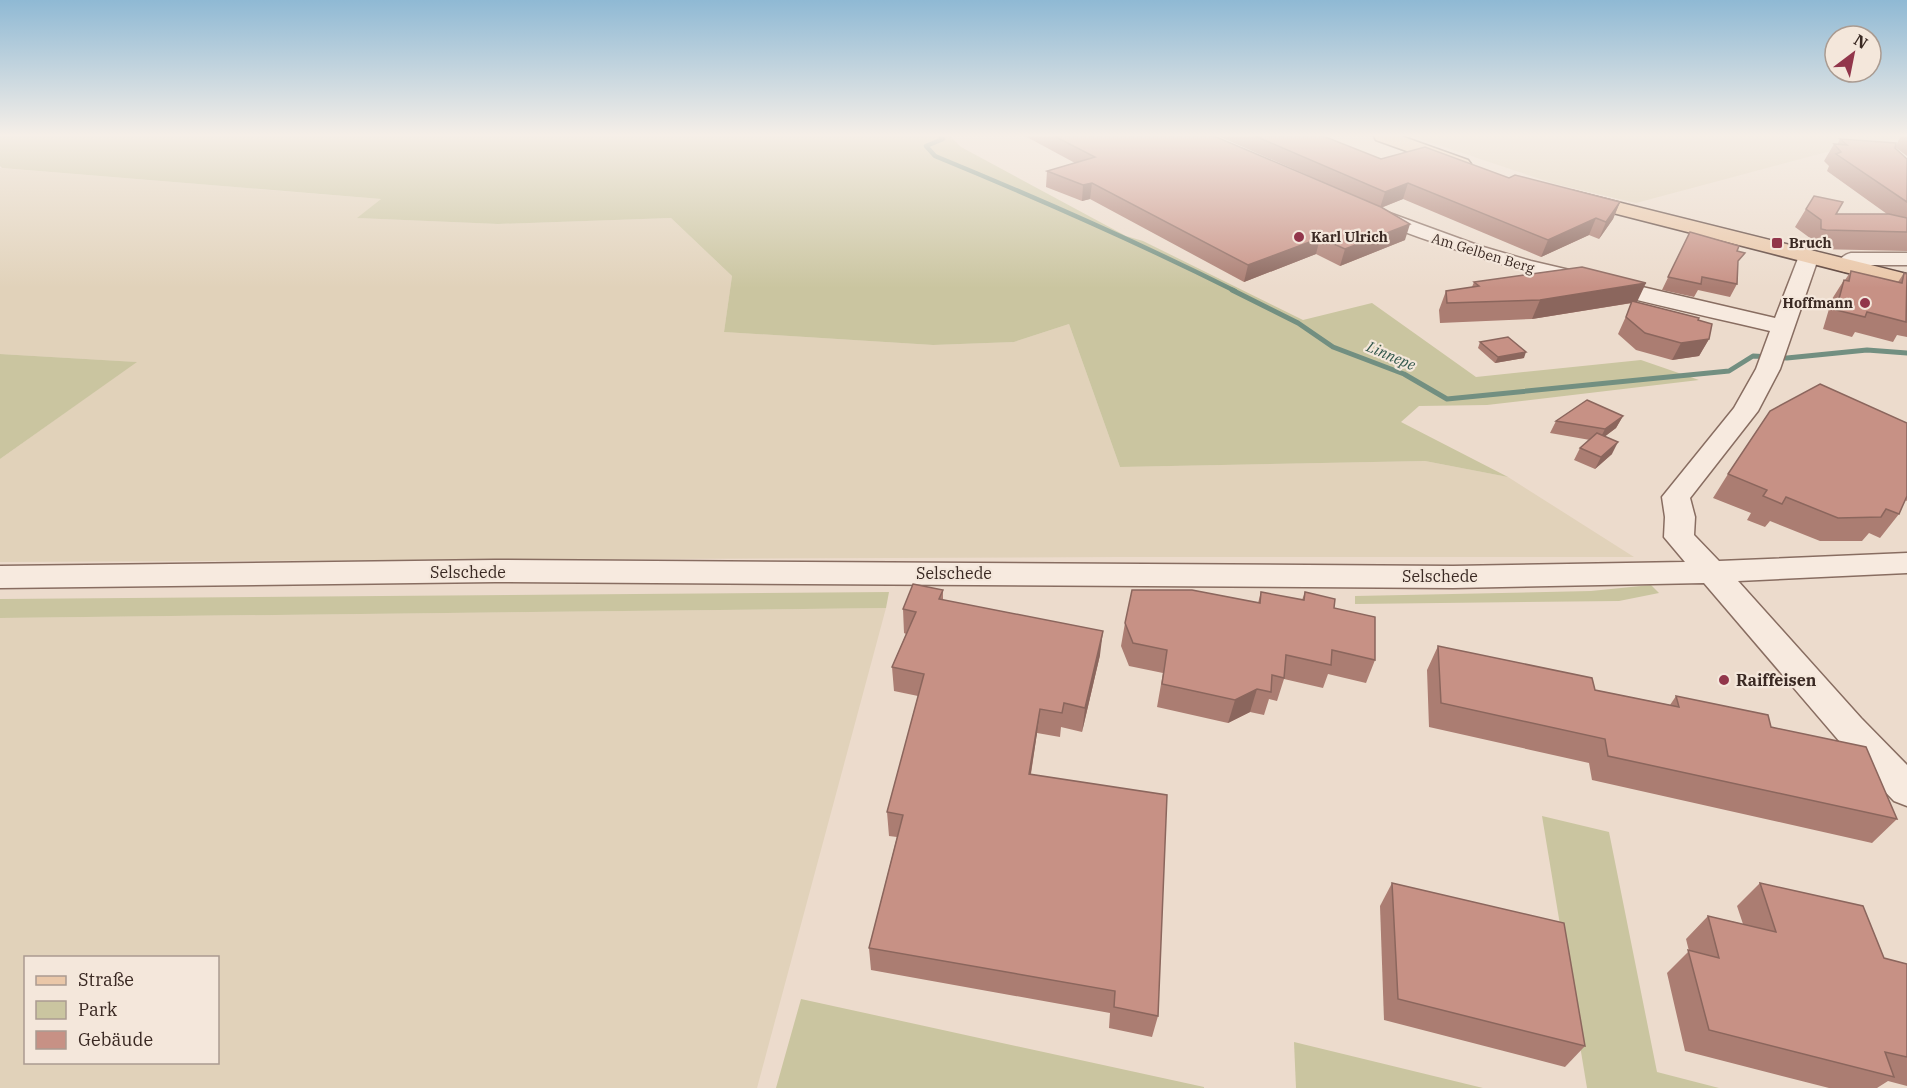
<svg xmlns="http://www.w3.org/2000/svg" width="1907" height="1088" font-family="'IBM Plex Serif',serif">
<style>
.farmland{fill:#e1d2ba;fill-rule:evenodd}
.green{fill:#cac5a0}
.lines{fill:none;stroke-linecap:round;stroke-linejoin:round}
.stream-far1{stroke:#728f81;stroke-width:4.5}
.stream{stroke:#728f81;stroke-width:5}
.minor-casing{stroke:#886d61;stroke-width:3}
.major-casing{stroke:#563c34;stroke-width:3}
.minor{fill:#f7eadf;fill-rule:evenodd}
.major{fill:#eac7a8;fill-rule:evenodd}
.wall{fill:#ab7d72}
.shaded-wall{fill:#8b665d}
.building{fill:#c79185;stroke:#8b665d;stroke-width:1.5}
.poi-dot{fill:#92364b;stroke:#f4e7db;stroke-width:2}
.labels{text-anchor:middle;stroke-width:4.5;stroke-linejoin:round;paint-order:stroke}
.far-poi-label{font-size:14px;font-weight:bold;fill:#3a2923;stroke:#f4e7db;text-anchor:start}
.far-street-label{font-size:14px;fill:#3a2923;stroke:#f4e7db}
.far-water-label{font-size:15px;font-style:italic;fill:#33584d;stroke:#f4e7db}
.street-label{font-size:16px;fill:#3a2923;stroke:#f4e7db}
.poi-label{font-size:16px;font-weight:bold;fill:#3a2923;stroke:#f4e7db;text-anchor:start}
</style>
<rect width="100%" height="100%" fill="#ecdbcc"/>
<g class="farmland">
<polygon points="1411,136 1907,136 1838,149 1636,203 1555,184"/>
<polygon points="0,168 381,199 358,218 498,224 671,218 732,276 724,332 933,345 1014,342 1069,324 1120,467 1425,461 1508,477 1634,557 1118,557 0,562 0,459 136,362 0,354"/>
<path d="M886,608L757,1088H0V618ZM26,958H218V1062H26Z"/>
</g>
<g class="green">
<polygon points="0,136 950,136 961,147 1126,236 1143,241 1303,320 1372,303 1476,377 1641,360 1699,380 1487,405 1419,406 1401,422 1508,477 1425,461 1120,467 1069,324 1014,342 933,345 724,332 732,276 671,218 498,224 357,218 381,199 2,168 0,166"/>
<polygon points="0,354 137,362 0,459"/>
<polygon points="1651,585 1659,593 1619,601 1355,604 1355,596 1591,591"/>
<polygon points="889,592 886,608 0,618 0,599"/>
<polygon points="1542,816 1609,832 1657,1072 1719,1088 1587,1088"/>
<polygon points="801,999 1204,1087 1204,1088 776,1088"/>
<polygon points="1294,1042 1483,1088 1296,1088"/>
</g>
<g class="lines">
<path class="stream-far1" d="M940,136L943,139L926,146L935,156C1037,198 1137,242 1235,291"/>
<polyline class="stream" points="1232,290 1298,323 1333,347 1404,374 1447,399 1729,371 1753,356 1787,358 1867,350 1907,353"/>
<defs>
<g id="minor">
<path d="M1373,207L1480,246L1531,261L1775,318L1799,256L1802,252L1809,250L1816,252L1819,256L1780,369L1758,411L1690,498L1695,517L1694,535L1719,561L1907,553V573L1738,581L1861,718L1907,765V806L1894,801L1864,770L1704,583L1453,588L495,582L0,588V566L495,560L1453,566L1685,562L1664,537L1665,517L1662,497L1734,408L1756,369L1770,331C1633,299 1497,270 1366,217L1363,213L1366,209Z"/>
<path d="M1851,253H1907V265H1857L1853,270L1846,272L1839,270L1835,266C1840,259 1843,255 1851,253Z"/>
</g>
<g id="major">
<polygon points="1374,136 1401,136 1468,160 1471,164 1468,168 1454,168 1376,140"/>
<polygon points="1573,191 1907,274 1907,288 1566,201 1563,197 1566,193"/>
</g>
</defs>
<use href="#minor" class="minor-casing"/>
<use href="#major" class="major-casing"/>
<use href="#minor" class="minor"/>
<use href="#major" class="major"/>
</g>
<g class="wall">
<polygon points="1025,136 1214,136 1316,179 1218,136 1323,136 1381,159 1509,178 1620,202 1613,219 1599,239 1589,235 1541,257 1403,199 1381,208 1405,240 1340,266 1316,254 1244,282 1090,199 1082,201 1046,187 1047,171 1075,163"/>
<polygon points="1901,136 1907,136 1907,156 1895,147 1895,148 1907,159 1907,251 1815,249 1810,247 1810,238 1795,227 1806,209 1836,214 1887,214 1827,171 1829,166 1824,161 1834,144 1837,145 1840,139 1895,147"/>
<polygon points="1690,232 1737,251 1737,284 1730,297 1698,290 1694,297 1662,290"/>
<polygon points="1851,271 1898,282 1904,273 1907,274 1907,337 1897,335 1893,342 1855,332 1852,337 1823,329 1832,299 1844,280 1845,280"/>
<polygon points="1474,282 1636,302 1698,320 1709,339 1699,356 1672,360 1636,350 1618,334 1632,303 1532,319 1440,323 1439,310 1446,291 1472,287"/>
<polygon points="1480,342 1524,358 1495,363 1478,348"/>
<polygon points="1623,416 1616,428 1605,436 1612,454 1595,469 1574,460 1580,448 1590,440 1550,433 1556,421"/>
<polygon points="1907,423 1907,501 1905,500 1899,514 1880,538 1869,533 1862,541 1820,541 1770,521 1765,527 1747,520 1751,513 1713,498 1728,474"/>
<polygon points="943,590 943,600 1100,655 1082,732 1061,727 1060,737 1037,733 1031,774 1158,1016 1152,1037 1109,1028 1110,1013 871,970 869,948 897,837 889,836 887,812 918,696 894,691 892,667 906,634 904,633 903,609"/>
<polygon points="1261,592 1302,600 1305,592 1334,608 1375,660 1366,683 1328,674 1323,688 1284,679 1277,701 1269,699 1264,715 1250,712 1228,723 1157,707 1163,673 1129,666 1121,646 1125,623 1258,603"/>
<polygon points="1438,646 1595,690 1670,705 1676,696 1771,727 1897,819 1872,843 1592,780 1589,763 1429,727 1427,670"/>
<polygon points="1392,883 1585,1046 1565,1067 1384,1020 1380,906"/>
<polygon points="1760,883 1884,958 1907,964 1907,1086 1888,1081 1877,1088 1829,1088 1685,1051 1667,973 1689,951 1686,939 1708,916 1743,924 1737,906"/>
</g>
<g class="shaded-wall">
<polygon points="1092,183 1090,199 1082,201 1083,185"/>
<polygon points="1408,183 1403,199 1380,208 1385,192"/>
<polygon points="1620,202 1613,219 1599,239 1606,222"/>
<polygon points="1596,218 1589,235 1541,257 1548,240"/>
<polygon points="1410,224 1405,240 1340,266 1345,249"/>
<polygon points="1320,238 1316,254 1244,282 1248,265"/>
<polygon points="1646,283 1637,302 1532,319 1540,300"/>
<polygon points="1709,339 1699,356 1672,360 1681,343"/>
<polygon points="1526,352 1524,358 1495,363 1498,357"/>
<polygon points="1623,416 1616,428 1599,441 1605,429"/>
<polygon points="1618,442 1612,454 1595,469 1601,457"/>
<polygon points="1103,631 1100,655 1082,732 1085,708"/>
<polygon points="1257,689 1250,712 1228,723 1235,700"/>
<polygon points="1040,709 1037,733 1027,797 1029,774"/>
</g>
<g class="building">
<polygon points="1054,136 1214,136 1381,207 1410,224 1345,249 1320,238 1248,265 1092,183 1083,185 1047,171 1095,157"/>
<polygon points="1255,136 1323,136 1381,159 1425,147 1509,178 1515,175 1620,202 1606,222 1596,218 1548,240 1408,183 1385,192"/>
<polygon points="1840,139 1896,143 1895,148 1907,159 1907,202 1836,154 1841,152 1834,144 1847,145"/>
<polygon points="1814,196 1843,202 1836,214 1889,214 1907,218 1907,232 1826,230 1821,229 1821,220 1806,209"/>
<polygon points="1690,232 1739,246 1737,251 1745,253 1738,261 1737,284 1702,277 1701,284 1668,277"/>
<polygon points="1582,267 1646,283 1540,300 1447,303 1446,291 1479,286 1474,282"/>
<polygon points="1851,271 1902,283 1904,273 1907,274 1906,322 1867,312 1865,317 1836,310 1844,280 1849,281"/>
<polygon points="1632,301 1699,318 1698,320 1712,324 1709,339 1681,343 1645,333 1626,317"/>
<polygon points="1508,337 1526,352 1498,357 1480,342"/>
<polygon points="1820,384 1907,423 1907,496 1899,514 1886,509 1881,517 1838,518 1786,497 1782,504 1763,496 1767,490 1728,474 1770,411"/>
<polygon points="1587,400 1623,416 1605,429 1556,421"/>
<polygon points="1597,433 1618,442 1601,457 1580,448"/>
<polygon points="913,584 943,590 939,599 1103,631 1085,708 1064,703 1062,713 1040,709 1029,774 1167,795 1158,1016 1114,1007 1115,991 869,948 903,815 887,812 924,674 892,667 916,612 903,609"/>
<polygon points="1132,590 1192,590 1260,603 1261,592 1304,600 1305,592 1335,599 1334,608 1375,617 1375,660 1332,650 1331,665 1286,655 1284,678 1272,675 1271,692 1257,689 1235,700 1162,684 1167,650 1133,643 1125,623"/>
<polygon points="1438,646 1592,678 1595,690 1679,707 1676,696 1768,715 1771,727 1866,747 1897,819 1608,756 1605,739 1441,703"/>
<polygon points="1392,883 1564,923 1585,1046 1398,999"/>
<polygon points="1760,883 1863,906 1884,958 1907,964 1907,1057 1885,1052 1894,1077 1709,1030 1688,950 1719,958 1708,916 1776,932"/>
</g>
<linearGradient id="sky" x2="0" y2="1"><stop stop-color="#8fb9d4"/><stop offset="0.47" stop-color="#f6efe8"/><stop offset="1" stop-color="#f6efe8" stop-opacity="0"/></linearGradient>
<rect width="1907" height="288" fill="url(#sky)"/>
<g class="poi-dot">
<circle cx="1299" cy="237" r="6"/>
<rect x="1771" y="237" width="12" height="12" rx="3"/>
<circle cx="1865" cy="303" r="6"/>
<circle cx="1724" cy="680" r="6"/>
</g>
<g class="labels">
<g class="far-poi-label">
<text x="1311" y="242">Karl Ulrich</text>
<text x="1789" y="248">Bruch</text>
<text x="1853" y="308" text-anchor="end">Hoffmann</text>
</g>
<g class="far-street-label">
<text transform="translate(1483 253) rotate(17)" y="5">Am Gelben Berg</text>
</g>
<g class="far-water-label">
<text transform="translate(1391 356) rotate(23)" y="5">Linnepe</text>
</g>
<g class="street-label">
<text x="468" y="578">Selschede</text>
<text x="954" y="579">Selschede</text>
<text x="1440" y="582">Selschede</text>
</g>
<g class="poi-label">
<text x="1736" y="686">Raiffeisen</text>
</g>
</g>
<rect x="24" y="956" width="195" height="108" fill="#f4e7db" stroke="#aa9b91" stroke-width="1.5"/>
<rect x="36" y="976" width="30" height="9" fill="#eac7a8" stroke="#aa9b91" stroke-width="1.5"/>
<text x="78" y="986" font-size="18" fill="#3a2923">Straße</text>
<rect x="36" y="1001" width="30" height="18" fill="#cac5a0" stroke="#aa9b91" stroke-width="1.5"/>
<text x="78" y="1016" font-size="18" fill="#3a2923">Park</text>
<rect x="36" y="1031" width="30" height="18" fill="#c79185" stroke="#aa9b91" stroke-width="1.5"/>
<text x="78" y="1046" font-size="18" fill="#3a2923">Gebäude</text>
<g transform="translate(1853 54) rotate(32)"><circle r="28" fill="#f4e7db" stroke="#aa9b91" stroke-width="1.5"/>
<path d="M0-4.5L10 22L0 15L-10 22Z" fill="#92364b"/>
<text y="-9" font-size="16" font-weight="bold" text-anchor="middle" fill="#3a2923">N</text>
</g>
</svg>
